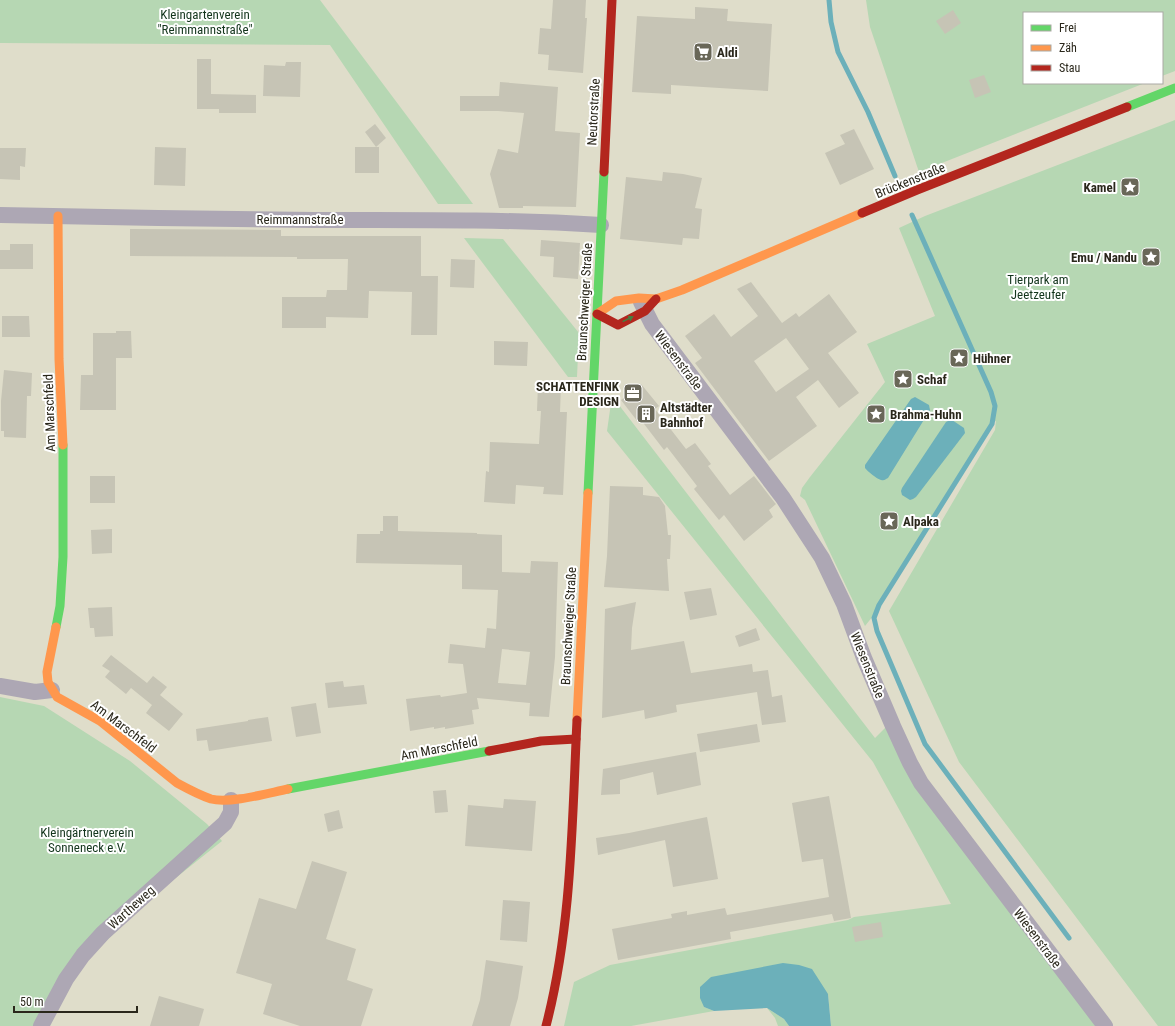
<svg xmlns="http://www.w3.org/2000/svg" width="1175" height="1026" font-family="'Roboto Condensed',sans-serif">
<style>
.green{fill:#b6d7b3}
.water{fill:#6cb0ba}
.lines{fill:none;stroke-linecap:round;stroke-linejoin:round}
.stream{stroke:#6cb0ba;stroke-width:5}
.building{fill:#c6c4b5;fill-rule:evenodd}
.street{stroke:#ada7b4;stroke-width:16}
.fast{stroke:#63d668;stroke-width:9}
.slow{stroke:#ff974d;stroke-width:9}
.jam{stroke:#b3261e;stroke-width:9}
.oneway{fill:#467e42}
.labels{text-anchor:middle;stroke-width:4;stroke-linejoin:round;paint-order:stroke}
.park-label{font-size:13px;fill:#13351c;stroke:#fff}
.poi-label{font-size:13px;font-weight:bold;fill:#2a271b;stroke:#fff;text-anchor:start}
.street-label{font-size:13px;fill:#2a271b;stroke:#fff}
</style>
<rect width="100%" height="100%" fill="#dfddca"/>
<g class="green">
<polygon points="0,0 320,0 473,204 438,204 330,45 0,43"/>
<polygon points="866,0 1175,0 1175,71 1162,76 1162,13 1024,13 1024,83 1145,83 919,172 870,27"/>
<polygon points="1175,120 1175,1026 1158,1026 959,762 889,611 995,430 996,421 992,423 873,616 865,626 805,500 800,496 802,488 810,477 885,382 867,344 935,316 899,228 925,216"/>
<polygon points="464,238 503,239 579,333 577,377 568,377"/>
<polygon points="612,396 875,738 886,727 1101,1026 831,1026 828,994 704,1007 714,1011 631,1026 564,1026 574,982 610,965 848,920 854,917 951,904 873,762 607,431"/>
<polygon points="0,697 44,706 130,761 207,824 222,841 158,892 91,955 43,1026 0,1026"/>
<polygon points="767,1008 784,1019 789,1026 778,1026 775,1018"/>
</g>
<g class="water">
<path d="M915,397L929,405L930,410L888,478C885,479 885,481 881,480C877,479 867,471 865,468V465L911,399Z"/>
<polygon points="950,420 952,420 964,428 965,433 916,497 913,499 910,500 902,495 901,491 902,488 946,422"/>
<polygon points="783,963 799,965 812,969 828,994 831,1026 789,1026 784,1019 767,1008 714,1011 704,1007 700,998 700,987 711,977"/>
</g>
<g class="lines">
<g class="stream">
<polyline points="829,0 831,22 838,52 868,112 895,176"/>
<polyline points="912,215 991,392 995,406 992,424 879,605 874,618 877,631 925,744 1069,938"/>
</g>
</g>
<g class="building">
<polygon points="553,0 586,0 585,18 587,18 583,73 548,70 549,55 538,54 540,28 551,29"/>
<polygon points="695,7 728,9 727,21 772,24 768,91 671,85 671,94 632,92 637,16 695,19"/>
<polygon points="953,10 961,23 945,34 936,21"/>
<polygon points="197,59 211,59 211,94 256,95 256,113 219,113 219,109 197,109"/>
<polygon points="286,62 301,62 300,97 263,96 264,65 285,66"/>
<polygon points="984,75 991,92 975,98 969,80"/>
<polygon points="500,82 558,87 555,131 580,133 576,207 523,206 523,208 499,208 490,174 498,149 518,153 524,113 498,111 460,111 460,96 499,96"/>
<polygon points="375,124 386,138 376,147 365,132"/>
<polygon points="854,129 874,169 840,185 825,153 845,144 840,135"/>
<polygon points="155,147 186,148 185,186 154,185"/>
<rect x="355" y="147" width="24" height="26"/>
<polygon points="0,148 26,148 25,167 20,166 20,180 0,179"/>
<polygon points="663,172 683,174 702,178 695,208 702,209 699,239 683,238 682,245 620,239 626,177 662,181"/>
<polygon points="130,229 281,230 281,236 421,236 421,276 438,276 437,335 411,335 412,292 369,291 368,318 326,317 326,328 282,328 282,297 326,297 327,290 347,290 348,259 297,259 297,257 130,256"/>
<polygon points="541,240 580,243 578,279 553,277 554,257 540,256"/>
<polygon points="10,244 33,244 33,269 0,269 0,250 10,250"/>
<polygon points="451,259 475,260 474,288 450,287"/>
<path d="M751,282L782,323L796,313L799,317L829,294L857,332L828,353L859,393L839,408L818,380L796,397L817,426L769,461L695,363L702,358L685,336L714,314L731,337L758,316L737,289ZM786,338L809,369L776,392L754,361Z"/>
<polygon points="2,316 29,316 30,337 2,337"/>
<polygon points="116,331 131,331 132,358 116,358 116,410 80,410 81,375 93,375 93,333 116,333"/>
<polygon points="494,341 528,342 527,366 494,365"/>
<polygon points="4,370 32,373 31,396 27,396 26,438 4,437 4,431 1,431 1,401"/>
<polygon points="538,384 561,385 560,412 567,412 563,495 543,494 544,487 516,485 515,504 484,502 486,471 489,472 490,442 539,444 541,411 537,411"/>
<polygon points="641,384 659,406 655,409 686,449 695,443 711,464 708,466 730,495 754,476 775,503 776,504 769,510 773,517 744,541 724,515 719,520 694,489 697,486 667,447 664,450 641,420 638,422 621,400"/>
<rect x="90" y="476" width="25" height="27"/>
<polygon points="610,486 643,487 643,495 659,497 665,506 668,535 671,535 670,559 667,559 669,591 604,587 607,556"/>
<path d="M383,516H398V531L477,533V534L502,535V572L530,573L531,561L558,562L555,657L549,717L529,716L530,703L477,698L479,709L472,710L474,724L445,729V727L434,729V727L410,731L406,699L440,695L441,697L467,693L463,664L448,663L450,644L485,648L487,628L496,629L498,590L462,589V565L356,563L357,534H380V531H383ZM502,649L530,652L526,685L498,683Z"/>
<polygon points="112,529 112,553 92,554 91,530"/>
<polygon points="711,588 717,615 690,620 684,592"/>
<polygon points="636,602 632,628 631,650 684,641 691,673 752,664 753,672 768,670 772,697 782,695 786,722 762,725 757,692 676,705 677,712 645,719 644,710 602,718 605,609"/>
<polygon points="112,607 113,636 95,637 94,628 90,628 88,608"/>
<polygon points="756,628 760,640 739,647 735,636"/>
<polygon points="111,655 147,683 153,676 167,687 160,695 183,714 169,731 146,713 152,705 131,688 126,694 105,677 110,671 102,666"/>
<polygon points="343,681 344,687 364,685 367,704 328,708 325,683"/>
<polygon points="316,703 321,733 296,737 291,707"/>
<polygon points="268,717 272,741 209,751 207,740 197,741 196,729 248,721 248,720"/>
<polygon points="757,724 760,742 700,752 697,734"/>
<polygon points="696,752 701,785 657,795 653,772 620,780 620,794 601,795 603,769"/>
<polygon points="446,790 448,812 435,813 433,791"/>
<polygon points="829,796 851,918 834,921 832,914 730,932 731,939 618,960 612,929 672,918 671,914 687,911 687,915 725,908 727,915 829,897 823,859 802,862 792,803"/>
<polygon points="504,799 536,801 532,851 465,846 468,805 503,808"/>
<polygon points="339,810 343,828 328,832 324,814"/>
<polygon points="707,817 718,879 673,887 665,840 598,855 596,838 629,833"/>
<polygon points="312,861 347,872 326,939 356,949 347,980 373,989 361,1026 300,1026 263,1014 272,984 236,973 259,898 296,909"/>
<polygon points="503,900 530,902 527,942 500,940"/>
<polygon points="881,922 883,937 855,942 852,927"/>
<polygon points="486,960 523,966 518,998 510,1026 472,1026 480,1000"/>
<polygon points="159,996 204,1009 199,1026 150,1026"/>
</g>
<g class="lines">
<g class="street">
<path d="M0,215C105,217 209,219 314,220C409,220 505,219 601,225"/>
<polyline points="641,302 652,324 783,498 822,558 844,604 864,658 893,726 910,763 921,783 1105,1026"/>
<polyline points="0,686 35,692 52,690"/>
<polyline points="41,1026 66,979 83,955 103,933 225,823 231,812 231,800"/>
</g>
<g class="fast">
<polyline points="1127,107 1175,88"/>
<polyline points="588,493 604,172"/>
<polyline points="56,627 60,606 63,557 63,445"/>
<polyline points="288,789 489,751"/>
</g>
<g class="slow">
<polyline points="58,216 59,359 63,445"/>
<polyline points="597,314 616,301 639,298 656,299 682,290 862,213"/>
<path d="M56,627L47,672L48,682L57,697L100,721L177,783C188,789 199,795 211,799C230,804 268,793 288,789"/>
<polyline points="577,720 588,493"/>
</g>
<g class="jam">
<polyline points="604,172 612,0"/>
<polyline points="862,213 917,190 1127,107"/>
<polyline points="597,314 618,325 645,311 656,299"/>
<polyline points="489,751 541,741 576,739"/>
<path d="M546,1026C572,926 572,822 577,720"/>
</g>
</g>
<defs><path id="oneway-solid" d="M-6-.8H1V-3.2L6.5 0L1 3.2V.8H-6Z"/></defs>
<use class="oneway" href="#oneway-solid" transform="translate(628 319) rotate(-26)"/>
<defs>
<symbol id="supermarket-square" viewBox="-11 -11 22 22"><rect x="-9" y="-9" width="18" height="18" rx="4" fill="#696758" stroke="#fff"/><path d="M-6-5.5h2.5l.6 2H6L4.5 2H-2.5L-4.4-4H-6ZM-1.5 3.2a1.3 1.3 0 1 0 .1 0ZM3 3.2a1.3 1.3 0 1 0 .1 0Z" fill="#fff"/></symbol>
<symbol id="sight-square" viewBox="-11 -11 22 22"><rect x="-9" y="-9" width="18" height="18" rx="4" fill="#696758" stroke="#fff"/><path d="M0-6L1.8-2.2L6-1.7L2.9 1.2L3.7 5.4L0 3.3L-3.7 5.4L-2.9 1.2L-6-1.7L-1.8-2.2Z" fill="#fff"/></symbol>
<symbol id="office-square" viewBox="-11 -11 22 22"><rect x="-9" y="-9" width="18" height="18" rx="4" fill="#696758" stroke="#fff"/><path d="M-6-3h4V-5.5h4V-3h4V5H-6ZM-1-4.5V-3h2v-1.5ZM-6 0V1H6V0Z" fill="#fff"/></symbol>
<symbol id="building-square" viewBox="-11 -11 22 22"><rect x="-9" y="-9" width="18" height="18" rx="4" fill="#696758" stroke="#fff"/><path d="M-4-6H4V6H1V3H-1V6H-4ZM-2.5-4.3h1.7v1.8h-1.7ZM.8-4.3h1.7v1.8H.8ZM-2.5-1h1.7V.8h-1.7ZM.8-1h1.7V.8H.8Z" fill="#fff"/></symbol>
</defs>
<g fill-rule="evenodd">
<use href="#supermarket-square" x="692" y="41" width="22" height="22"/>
<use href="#sight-square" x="1119" y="176" width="22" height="22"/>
<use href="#sight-square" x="1140" y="246" width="22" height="22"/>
<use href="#sight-square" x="948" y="347" width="22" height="22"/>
<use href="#sight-square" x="892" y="368" width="22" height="22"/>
<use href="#office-square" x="622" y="382" width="22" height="22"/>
<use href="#building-square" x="635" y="403" width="22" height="22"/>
<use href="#sight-square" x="865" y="403" width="22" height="22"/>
<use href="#sight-square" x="878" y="510" width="22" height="22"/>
</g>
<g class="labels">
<g class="park-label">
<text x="205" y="19">Kleingartenverein<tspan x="205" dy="15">"Reimmannstraße"</tspan></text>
<text x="1038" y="284">Tierpark am<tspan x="1038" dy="15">Jeetzeufer</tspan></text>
<text x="87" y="837">Kleingärtnerverein<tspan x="87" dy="15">Sonneneck e.V.</tspan></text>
</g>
<g class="poi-label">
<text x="717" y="57">Aldi</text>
<text x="1116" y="192" text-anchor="end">Kamel</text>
<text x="1137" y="262" text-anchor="end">Emu / Nandu</text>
<text x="973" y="363">Hühner</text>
<text x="917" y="384">Schaf</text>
<text x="619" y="391" text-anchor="end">SCHATTENFINK<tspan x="619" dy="15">DESIGN</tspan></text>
<text x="660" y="412">Altstädter<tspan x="660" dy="15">Bahnhof</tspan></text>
<text x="890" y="419">Brahma-Huhn</text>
<text x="903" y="526">Alpaka</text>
</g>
<g class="street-label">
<text transform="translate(593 112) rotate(-87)" y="5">Neutorstraße</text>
<text transform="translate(910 180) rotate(-22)" y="5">Brückenstraße</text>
<text x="300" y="224">Reimmannstraße</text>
<text transform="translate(584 302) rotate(-87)" y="5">Braunschweiger Straße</text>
<text transform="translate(679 360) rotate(53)" y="5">Wiesenstraße</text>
<text transform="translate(49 413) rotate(-92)" y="5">Am Marschfeld</text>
<text transform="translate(568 626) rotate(-87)" y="5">Braunschweiger Straße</text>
<text transform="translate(868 665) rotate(68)" y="5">Wiesenstraße</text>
<text transform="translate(124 726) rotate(37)" y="5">Am Marschfeld</text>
<text transform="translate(439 748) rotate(-11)" y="5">Am Marschfeld</text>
<text transform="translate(131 907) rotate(-42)" y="5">Wartheweg</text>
<text transform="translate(1038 938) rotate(53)" y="5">Wiesenstraße</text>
</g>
</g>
<rect x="1023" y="12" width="140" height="72" fill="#ffffff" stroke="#aaa9a4"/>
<rect x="1031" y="25" width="20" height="6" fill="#63d668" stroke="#aaa9a4"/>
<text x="1059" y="32" font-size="12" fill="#2a271b">Frei</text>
<rect x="1031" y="45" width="20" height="6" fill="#ff974d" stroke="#aaa9a4"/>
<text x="1059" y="52" font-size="12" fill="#2a271b">Zäh</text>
<rect x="1031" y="65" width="20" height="6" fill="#b3261e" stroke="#aaa9a4"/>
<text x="1059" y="72" font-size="12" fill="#2a271b">Stau</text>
<path d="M14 1006v6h123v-6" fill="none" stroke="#2a271b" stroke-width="2"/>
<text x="20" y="1006" font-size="12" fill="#2a271b" stroke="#ffffff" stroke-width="3" paint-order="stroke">50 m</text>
</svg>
